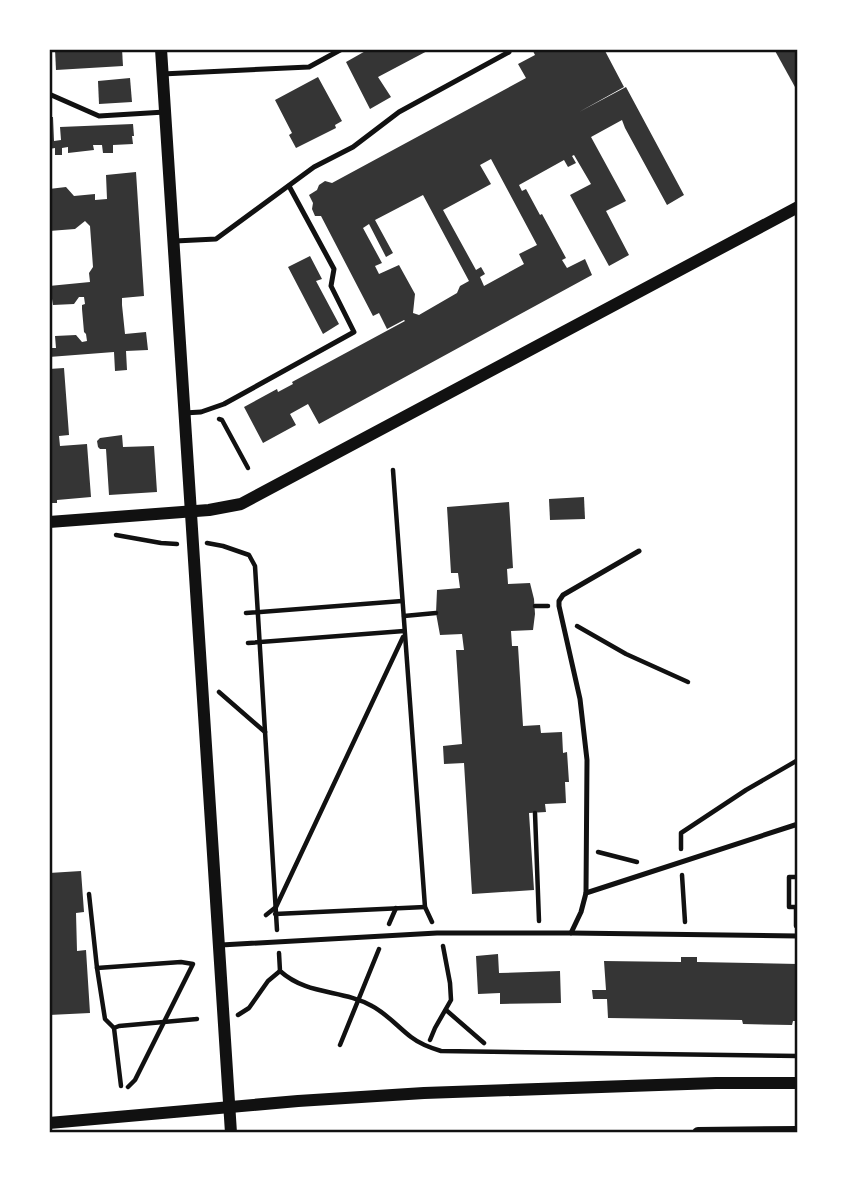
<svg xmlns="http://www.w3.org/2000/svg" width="847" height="1182" font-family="Signika,sans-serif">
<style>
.building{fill:#353535;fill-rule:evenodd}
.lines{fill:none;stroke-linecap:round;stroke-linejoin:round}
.path{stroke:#111;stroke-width:4.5}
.service{stroke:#111;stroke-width:5}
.tertiary{stroke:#111;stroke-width:12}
.neatline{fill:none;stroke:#111;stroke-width:2.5}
</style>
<rect width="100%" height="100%" fill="#fff"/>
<g class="building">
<polygon points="55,49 122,49 123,66 56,70"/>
<polygon points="369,49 431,49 378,77 391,97 370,109 346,62"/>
<path d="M532,49H604L624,87L579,112L626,87L684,195L667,205L625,128L622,120L591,137L626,201L606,211L629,255L609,266L570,195L591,184L574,155L572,156L576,163L568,167L564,160L519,185L522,191L526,189L540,215L542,214L566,258L562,260L567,268L585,259L592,275L319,424L308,404L290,414L296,425L263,443L244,407L277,389L278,392L293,384L292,382L405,321L404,320L387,329L379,313L373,316L321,216H315L312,209L313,203L309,195L317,190L319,185L325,181L332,183L526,78L518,64L535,55ZM491,159L537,245L519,254L524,264L484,286L480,277L485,274L481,267L476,270L443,210L491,184L480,165ZM423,195L469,281L460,286L457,293L419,315L413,313L415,294L399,265L379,274L375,266L382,263L363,228L369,224L386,257L393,253L375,220Z"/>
<polygon points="774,49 798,49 798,85 795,87"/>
<polygon points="318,77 342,121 335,125 336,128 296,148 289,135 292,133 275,100"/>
<polygon points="130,78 132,102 99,104 98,81"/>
<polygon points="49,117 53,117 54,141 61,140 60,127 133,124 134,136 132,136 133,144 113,145 113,153 103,153 102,145 93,145 94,150 68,153 68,147 62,148 62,155 55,155 55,148 49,149"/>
<polygon points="136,172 144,296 122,298 122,305 125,334 146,332 148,350 126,351 127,370 115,371 114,352 49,357 49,348 56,348 55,336 76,335 82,342 87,341 86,334 84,332 82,309 82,305 85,304 84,297 79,297 74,304 53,305 52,299 49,300 49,286 90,282 89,273 93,267 90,226 85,221 75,229 49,231 49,189 66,187 74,196 95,194 95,200 107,199 106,175"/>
<polygon points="310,256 322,279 316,281 339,324 323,334 288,267"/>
<polygon points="64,368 69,435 59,436 60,446 87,444 91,497 57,500 57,503 49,503 49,369"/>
<polygon points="122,435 123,447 154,446 157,492 109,495 106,449 100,449 98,447 97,441 100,438"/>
<polygon points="584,497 585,519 550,520 549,499"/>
<polygon points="509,502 513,568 507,569 508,584 530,583 534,599 535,614 533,630 511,631 512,646 518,646 523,726 540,725 541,733 562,732 563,753 567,752 569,782 565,782 566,803 545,804 546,812 529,813 534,890 472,894 464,763 444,764 443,746 462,744 456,650 464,650 462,634 440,635 436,613 437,590 460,588 458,573 451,573 447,507"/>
<polygon points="81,871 84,912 76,913 77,951 86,950 90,1013 49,1015 49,873"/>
<polygon points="498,954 499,973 560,971 561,1003 500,1004 500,993 478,994 476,956"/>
<polygon points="681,957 697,957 697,962 798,964 798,1021 793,1021 792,1025 743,1024 742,1020 608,1018 607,999 593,999 592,990 606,990 604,961 681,962"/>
</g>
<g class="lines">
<g class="path">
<polyline points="219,419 222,420 248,468"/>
<polyline points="393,470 425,907 432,922"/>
<polyline points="116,535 161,543 177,544"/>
<polyline points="207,543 223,546 249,555 255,566 277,930"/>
<polyline points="535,606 548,606"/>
<polyline points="246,613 402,601"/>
<polyline points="404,616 436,613"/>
<polyline points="577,626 626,654 688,682"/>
<polyline points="248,643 404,631"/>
<polyline points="219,692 265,732"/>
<polyline points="535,813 539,921"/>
<polyline points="681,849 681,833 746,790 798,760"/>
<polyline points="598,852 637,862"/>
<polyline points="682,875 685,922"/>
<polyline points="89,894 97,968 181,962 193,964 135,1080 128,1087"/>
<polyline points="275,914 425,907"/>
<polyline points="266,915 276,907 403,637"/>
<polyline points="389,924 396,908"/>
<polyline points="796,926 796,907 789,907 789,877 798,877"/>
<path d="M279,953L280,971C308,996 342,989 372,1006C387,1014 398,1027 411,1037C420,1044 431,1048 441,1051L798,1056"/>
<polyline points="97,968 105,1019 114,1028"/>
<polyline points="446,1010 484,1043"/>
<polyline points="238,1015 249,1008 268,981 280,971"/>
<polyline points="430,1040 435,1028 451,1000 450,983 443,946"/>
<polyline points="340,1045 379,949"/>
<polyline points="121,1086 114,1028 119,1026 197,1019"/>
</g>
<g class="service">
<polyline points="162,74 309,67 342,49"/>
<polyline points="49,94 99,116 165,112"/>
<polyline points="175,241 216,239 314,167 353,147 399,112 509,52 507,49"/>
<polyline points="184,413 201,412 224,404 354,332 331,286 334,269 289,186"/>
<polyline points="586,893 587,760 580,699 559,606 559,601 563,595 639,551"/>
<polyline points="571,933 798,936"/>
<polyline points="221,945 437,933 571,933 581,912 586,893 798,824"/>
</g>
<g class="tertiary">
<polyline points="161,49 231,1133"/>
<polyline points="49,522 209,510 241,504 798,207"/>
<polyline points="49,1123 298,1101 424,1093 716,1083 798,1083"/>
<polyline points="698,1133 798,1132"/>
</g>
</g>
<rect width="847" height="1182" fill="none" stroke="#ffffff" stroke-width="102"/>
<rect x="51" y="51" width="745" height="1080" class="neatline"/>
</svg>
